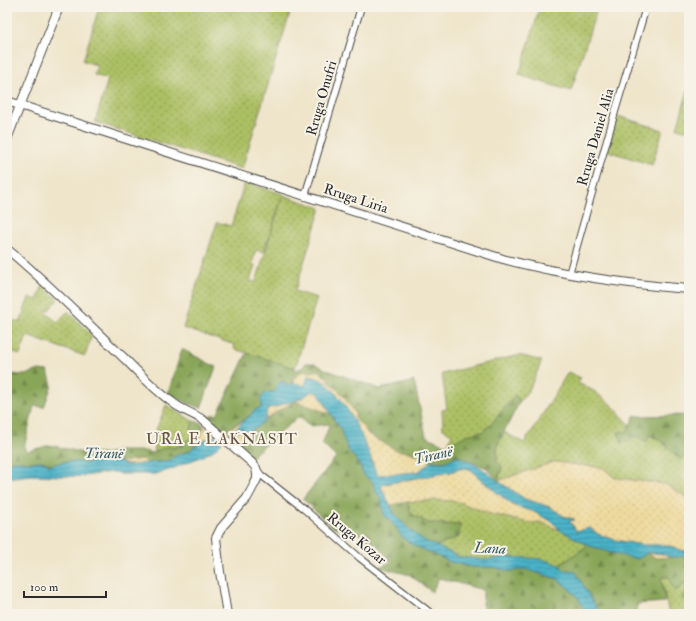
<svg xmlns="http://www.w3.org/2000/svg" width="696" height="621" font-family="'IM FELL Double Pica',serif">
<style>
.grass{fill:url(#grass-dots);stroke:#6c7547}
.forest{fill:url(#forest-firs);stroke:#5a6842}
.sand{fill:url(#sand-dots);stroke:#8c8264}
.water{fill:url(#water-rules);stroke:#3a6e7a}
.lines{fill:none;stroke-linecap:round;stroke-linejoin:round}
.minor-casing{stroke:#484743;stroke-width:8}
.major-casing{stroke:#484743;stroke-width:10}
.minor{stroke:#fff;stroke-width:6}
.major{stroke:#fff;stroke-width:8}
.labels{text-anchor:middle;stroke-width:4;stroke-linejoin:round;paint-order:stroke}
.street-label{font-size:14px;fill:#2b2b2b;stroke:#f7f3e8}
.water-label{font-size:15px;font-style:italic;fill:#365a62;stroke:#f7f3e8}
.quarter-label{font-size:16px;letter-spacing:1px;fill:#685440;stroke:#f7f3e8}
</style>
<defs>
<pattern id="grass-dots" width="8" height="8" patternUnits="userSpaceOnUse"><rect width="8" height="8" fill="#acbf63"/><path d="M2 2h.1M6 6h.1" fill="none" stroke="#8c9b52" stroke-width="1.8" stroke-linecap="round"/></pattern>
<pattern id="forest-firs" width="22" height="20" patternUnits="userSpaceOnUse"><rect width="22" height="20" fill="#89a659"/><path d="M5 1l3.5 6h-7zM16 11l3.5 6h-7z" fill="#70874a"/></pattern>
<pattern id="sand-dots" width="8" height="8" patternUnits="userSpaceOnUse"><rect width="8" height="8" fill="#eeda9e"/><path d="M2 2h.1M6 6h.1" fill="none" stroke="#cb8" stroke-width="1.8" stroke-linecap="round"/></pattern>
<pattern id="water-rules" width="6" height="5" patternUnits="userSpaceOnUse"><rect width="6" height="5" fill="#49b2c8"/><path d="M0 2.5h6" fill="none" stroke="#3d91a3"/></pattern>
</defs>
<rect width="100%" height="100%" fill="#f7f3e8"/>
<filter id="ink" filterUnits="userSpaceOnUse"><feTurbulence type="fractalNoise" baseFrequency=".025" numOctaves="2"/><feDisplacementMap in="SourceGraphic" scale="8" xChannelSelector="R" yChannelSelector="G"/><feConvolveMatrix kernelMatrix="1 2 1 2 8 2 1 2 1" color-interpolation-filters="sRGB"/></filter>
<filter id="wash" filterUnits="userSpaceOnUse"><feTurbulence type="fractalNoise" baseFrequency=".012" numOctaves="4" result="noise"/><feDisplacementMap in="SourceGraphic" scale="16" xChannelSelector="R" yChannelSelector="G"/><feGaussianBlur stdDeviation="0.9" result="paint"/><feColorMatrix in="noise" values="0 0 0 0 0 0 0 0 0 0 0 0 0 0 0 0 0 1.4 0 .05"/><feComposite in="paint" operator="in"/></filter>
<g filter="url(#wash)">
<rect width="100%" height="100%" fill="#efe5cb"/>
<g class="grass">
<polygon points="99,7 271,7 290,13 242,169 95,122 108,79 94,75 97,65 83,61"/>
<polygon points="540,7 592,7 597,9 571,91 519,75"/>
<polygon points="689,87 689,131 677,128"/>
<polygon points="618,116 663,130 652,165 608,151"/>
<polygon points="245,182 283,194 264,252 256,250 252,264 255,265 250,281 256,282 283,195 321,208 295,291 317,298 295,368 234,349 235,345 183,328 217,222 231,226"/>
<polygon points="43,285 58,300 46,313 57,322 68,311 92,335 85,356 27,336 20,355 7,350 7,318 20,323 29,297 37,300"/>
<polygon points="519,355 542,361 529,390 520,401 515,396 492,423 482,432 466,435 447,446 452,434 443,429 442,410 447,409 442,374"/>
<polygon points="568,372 581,378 578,383 594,391 613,406 630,425 627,432 636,436 649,434 660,440 680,460 689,453 689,499 665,484 615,478 603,468 554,462 498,481 502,466 497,461 497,446 504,432 524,443 536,425"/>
<polygon points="166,405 193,421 191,429 197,434 175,448 154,452 156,441 156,430"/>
<polygon points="437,500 456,501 491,514 530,523 540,522 560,530 588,545 560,565 542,559 509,557 486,560 460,557 436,546 459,537 460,525 428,523 411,514 407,502"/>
<polygon points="669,576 683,581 688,591 683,600 689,596 689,610 682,614 669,614 661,578"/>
</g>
<g class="forest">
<polygon points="182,349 216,367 201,408 185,402 168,393"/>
<path d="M247,353L295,368L297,370L303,367L306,363H314L327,370L380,389L414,381L426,436L447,446L466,435L482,432L492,423L515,395L520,401L504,432L497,446V461L502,466L498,481L487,468L457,456L445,462L431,461L409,452L398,451L368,434L363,427L355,419V413L346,399L338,390L325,380L330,378L324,376L319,370L311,372L303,371L294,378L292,384C282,387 264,398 261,408L253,411L251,415L223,432L206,417L214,414L217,415Z"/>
<path d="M39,370L48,371L52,385L44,407L34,406L24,448L28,451L50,445L84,453L103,454L119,451H144L152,453L168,446L175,448L197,434L191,429L193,421L201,423L204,427L198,442L191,450L175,456L171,460L165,461L147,463L143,459H140L121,462L113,461L106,463L90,462L85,464L63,462L52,465H48L46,462C41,460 35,462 30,462C27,463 23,461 20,461C16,460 11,462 7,464V378L11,374L25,375Z"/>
<polygon points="295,401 331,414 341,429 347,448 358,462 364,475 373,483 376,491 381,499 384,514 396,527 402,537 413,545 451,562 473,567 493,567 509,571 525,569 558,579 578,597 586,614 483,614 483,590 439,578 432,592 410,575 379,567 391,562 378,546 358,533 332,527 303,499 336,457 322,444 330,424 311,426 298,417 251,457 236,444 276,412"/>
<polygon points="635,415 639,416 689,415 689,453 680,460 660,440 649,435 647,442 636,436 631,441 622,443 618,432 627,432"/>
<polygon points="407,502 412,514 428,523 460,525 459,537 436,546 423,540 410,530 396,516 390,505"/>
<polygon points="588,545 611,553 648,553 656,558 689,556 689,596 683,600 682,597 688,590 684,582 680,588 674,591 668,576 661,578 665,602 637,604 638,614 600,614 593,602 570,570 563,570 560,565"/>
</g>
<g class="sand">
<polygon points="319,370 324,376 331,379 326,380 338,390 346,399 355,413 355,419 363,427 368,434 374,438 398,451 409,452 431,461 418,472 379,475 376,472 369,452 349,412 323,382 314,377 309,376 305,385 302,386 297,384 296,383 293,383 294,378 303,371 311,372"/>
<path d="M312,391C322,393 326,406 331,414L295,401L276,412L265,420L267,414L266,413L267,408L276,407L285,403L295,401L305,396Z"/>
<path d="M243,421C240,426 232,433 227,435L223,432Z"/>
<polygon points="204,427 215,436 205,440 195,446 198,442"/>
<polygon points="242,427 243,433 249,432 236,444 231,439 238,431"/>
<path d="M143,459L147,463C138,465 129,467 120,462Z"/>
<polygon points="554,462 603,468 615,478 665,484 689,499 689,551 684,551 667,545 642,545 615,540 598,534 590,528 577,531 569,521 574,519 563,516 550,507 525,499 498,481"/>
<polygon points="463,468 470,469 485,483 514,506 532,510 551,521 560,530 540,522 530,523 491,514 456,501 437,500 407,502 390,505 381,486 384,484 450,472"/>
<polygon points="648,553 659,553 671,557 656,558"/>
</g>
<g class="water">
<path d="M308,376C313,377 318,378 323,381C343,395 360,431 369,453C372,460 373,470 379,475L418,472L431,461L445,462L457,456L480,467L498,481L525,499L550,507L563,516L575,520L569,521L577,531L590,528L598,534L615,540L642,545H667L684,551H689V556L671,557L659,553H648L637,559L611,553L588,545L560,530L551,521L532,511L514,506L485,483L470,469L463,468L450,472L384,484L381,487L396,516L410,530L423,540L460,557L486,560L509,557L542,559L560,565L563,570L575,571L600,614H586L578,597L558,579L525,569L509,571L493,567H473L451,562L413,545L402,537L396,527L384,514L381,499L376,491L373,483L364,475L358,462L347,448L340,428L331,414L322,399L317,392L312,391L305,396L295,401L285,403L276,407L268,408L266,413L267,414C265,423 253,432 243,433L242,428L238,431L231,439L227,435L230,434L241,424L243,421L251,415L253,411L261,408L262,403L260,400L265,393L271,392H275L277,385L283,381L285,382L286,386L292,384L293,383H296L297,384H301L302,386L305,385Z"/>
<path d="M215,436L222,442L214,450L203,456L183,464L172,469L152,475L145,474H120L117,472C105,472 94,475 83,476C66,477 49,475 32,475C24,475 15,478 7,477V464C11,462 16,460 20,461C23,461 26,463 30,462C36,462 44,459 48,465H52L63,462H82L85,464L90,462L97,463L113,461L120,462L126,465H132L165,461L171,460L175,456L185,453L191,450L195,446L205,440Z"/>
</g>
</g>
<g filter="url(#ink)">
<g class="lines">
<defs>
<g id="minor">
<polyline points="305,196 361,7"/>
<polyline points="569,274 615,112 646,7"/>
<polyline points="256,468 261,475 304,509 360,558 432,614"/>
</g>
<g id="major">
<path d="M7,101L503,259C564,275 626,284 689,289"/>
<polyline points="7,139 59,7"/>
<path d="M7,249C48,283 86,322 125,359C140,374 155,390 172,402C181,410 193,413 203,420L252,463L256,468L257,474V479L254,485L247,498L221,528L216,538L220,572L227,614"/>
</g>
</defs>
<use href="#minor" class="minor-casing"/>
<use href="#major" class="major-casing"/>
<use href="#minor" class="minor"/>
<use href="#major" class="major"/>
</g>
</g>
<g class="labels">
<g class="street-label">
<text transform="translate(321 98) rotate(-74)" y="5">Rruga Onufri</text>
<text transform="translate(595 137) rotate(-74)" y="5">Rruga Daniel Alia</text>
<text transform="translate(356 198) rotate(18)" y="5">Rruga Liria</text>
<text transform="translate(357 538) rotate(40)" y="5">Rruga Kozar</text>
</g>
<g class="water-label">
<text transform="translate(104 453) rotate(1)" y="5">Tiranë</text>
<text transform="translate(433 455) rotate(-13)" y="5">Tiranë</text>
<text transform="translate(490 548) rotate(3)" y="5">Lana</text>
</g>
<g class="quarter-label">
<text x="222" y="444">URA E LAKNASIT</text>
</g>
</g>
<rect width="696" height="621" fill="none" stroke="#f7f3e8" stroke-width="24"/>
<path d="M24 591v6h82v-6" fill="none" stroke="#2b2b2b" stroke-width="2"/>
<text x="30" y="591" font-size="12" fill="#2b2b2b" stroke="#f7f3e8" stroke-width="3" paint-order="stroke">100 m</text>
</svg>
